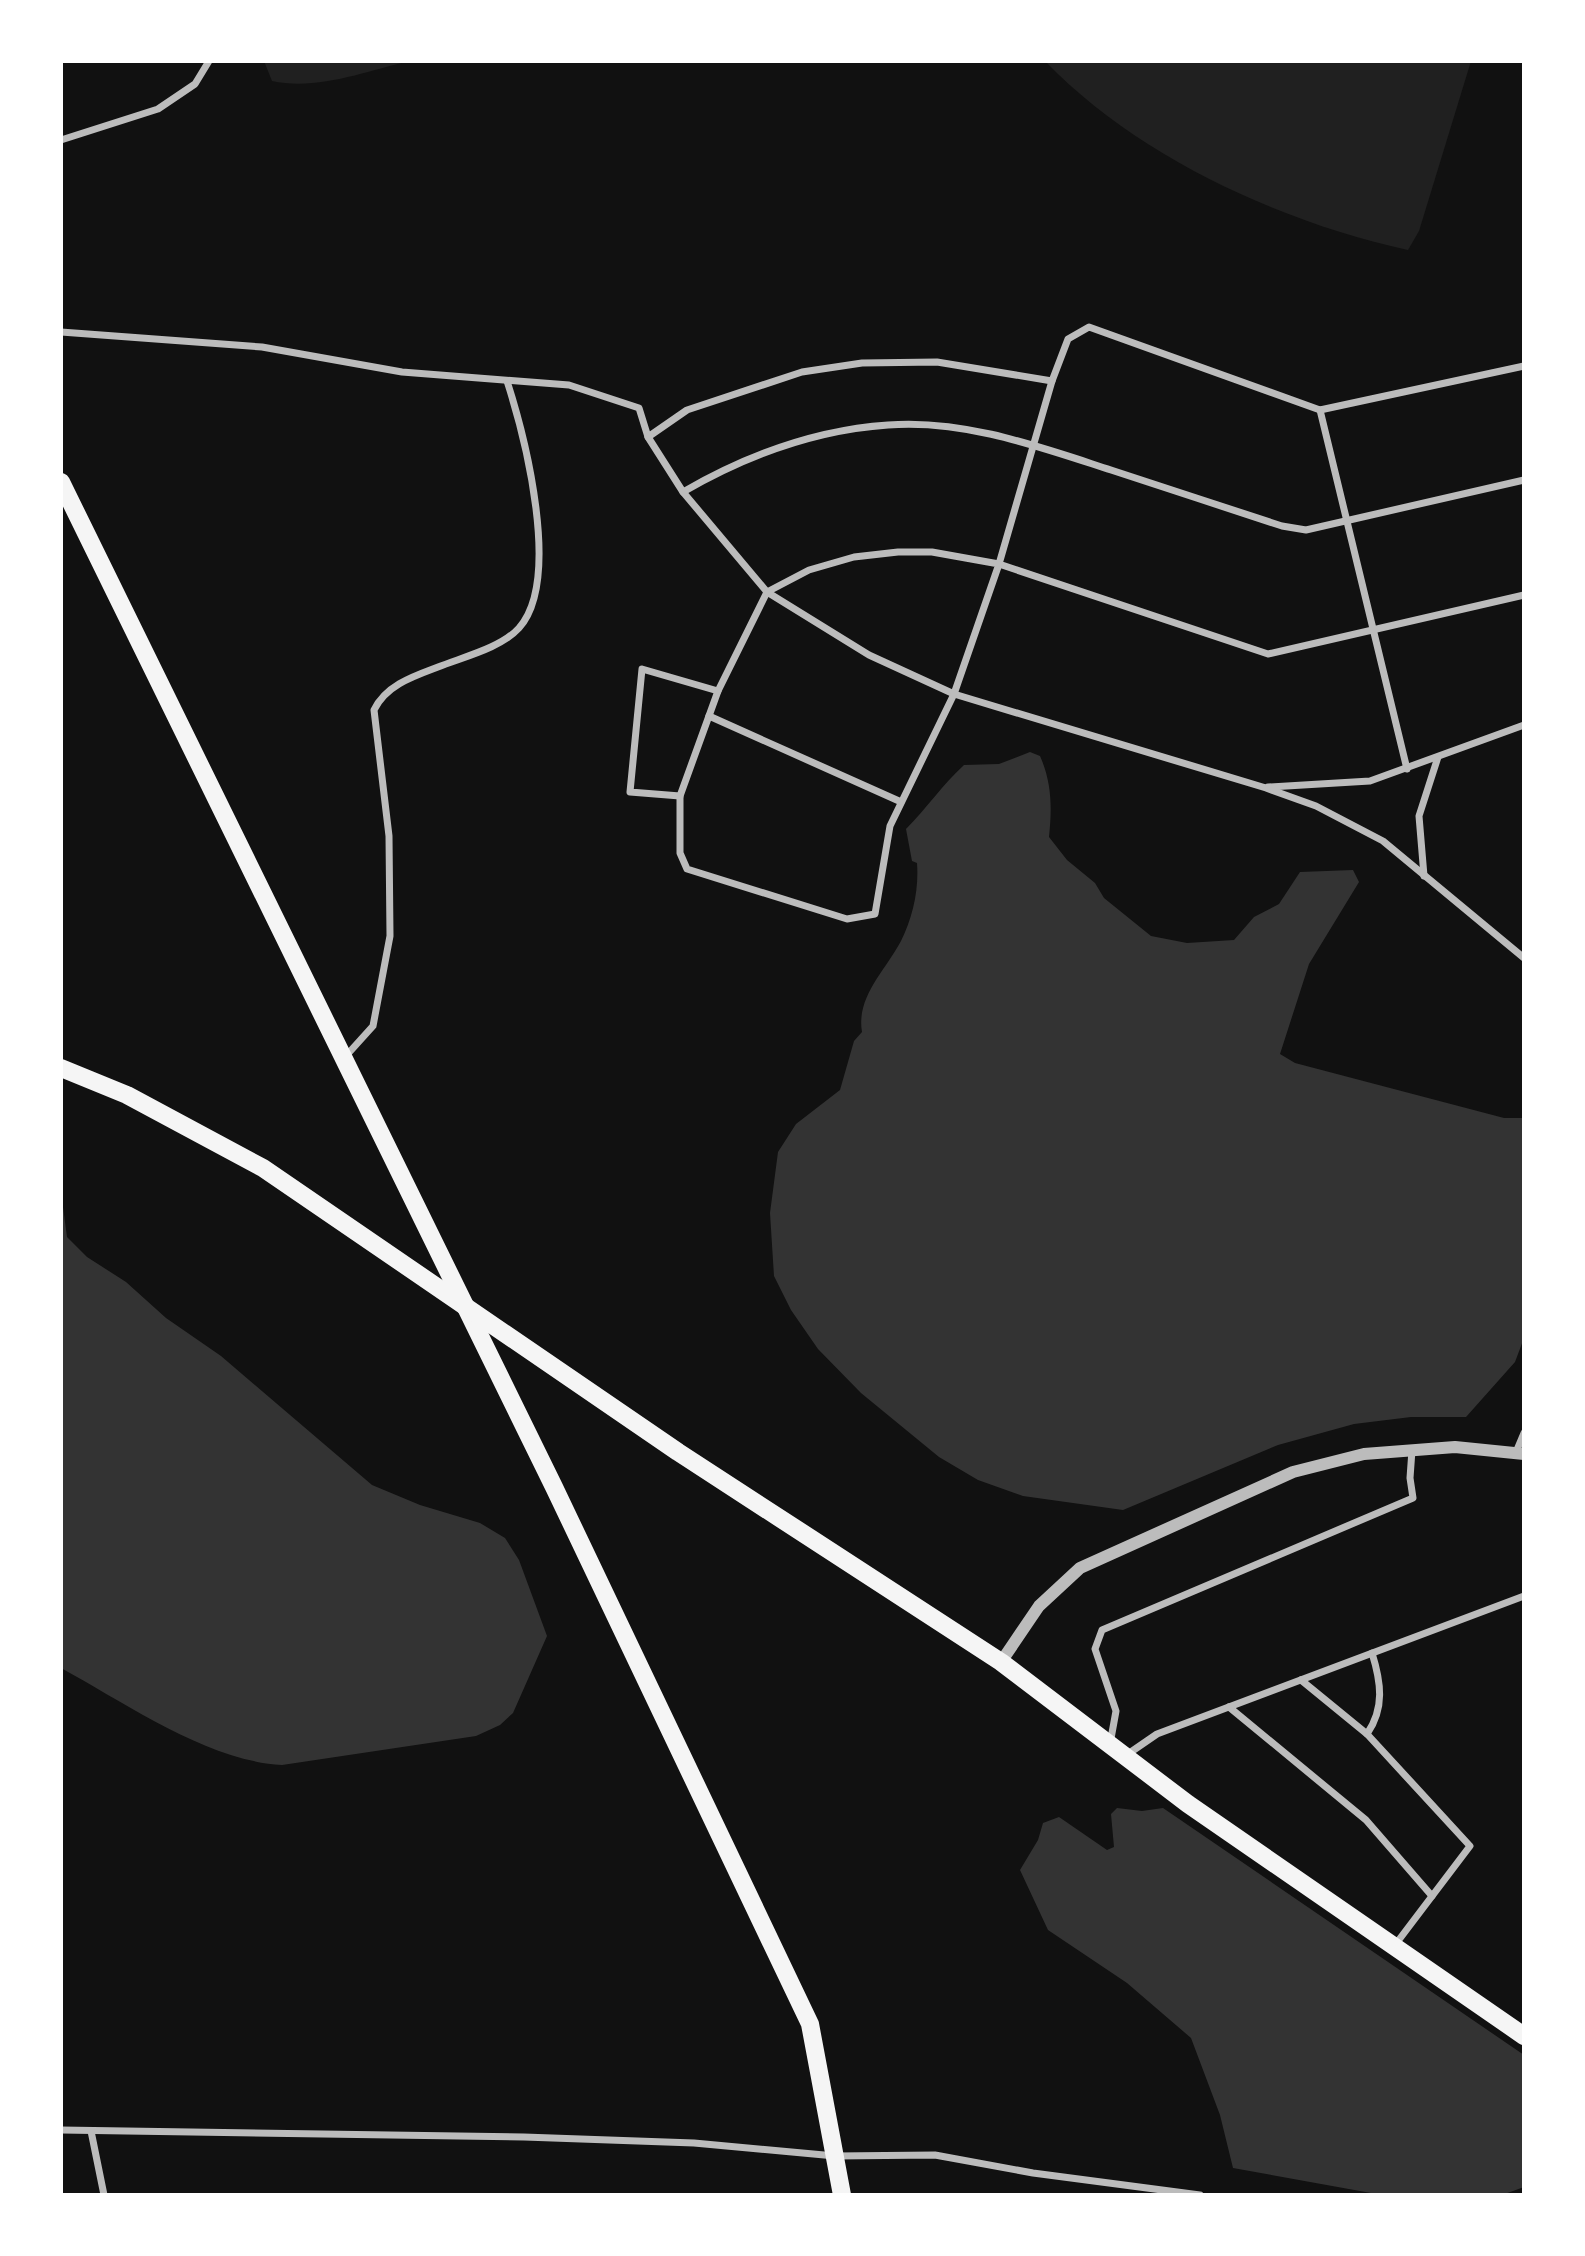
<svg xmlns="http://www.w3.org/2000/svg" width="1585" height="2256" font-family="'Public Sans',sans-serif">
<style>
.green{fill:#202020}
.water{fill:#333}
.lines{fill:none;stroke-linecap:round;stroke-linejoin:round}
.minor{stroke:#bcbcbc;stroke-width:7}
.tertiary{stroke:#bcbcbc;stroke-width:12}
.primary{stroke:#f5f5f5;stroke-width:18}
.trunk{stroke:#f5f5f5;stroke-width:18}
</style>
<rect width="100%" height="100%" fill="#111"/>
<g class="green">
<path d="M264,61H410C366,71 317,91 272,81Z"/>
<path d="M1045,61H1471L1419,231L1408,250C1280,222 1136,156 1045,61Z"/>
</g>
<g class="water">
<path d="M1030,752L1040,756C1052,783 1052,808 1049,837L1067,860L1095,883L1104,898L1151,936L1187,943L1234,940L1254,917L1279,904L1300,872L1353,870L1359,882L1309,964L1280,1054L1295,1063L1504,1118H1524V1338L1515,1362L1466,1417H1411L1354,1424L1278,1445L1123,1510L1023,1496L978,1480L939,1457L861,1393L818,1349L791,1310L774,1276L770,1213L778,1152L796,1124L840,1090L854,1041L862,1032C856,997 885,971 901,941C913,917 919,889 917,863L912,861L906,829C927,808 942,785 964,765L999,764Z"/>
<path d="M61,1192L67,1237L87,1257L126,1282L166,1318L221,1356L372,1485L420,1505L480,1523L505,1538L519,1560L547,1636L513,1713L500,1725L476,1736L282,1765C208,1761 127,1704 61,1668Z"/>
<polygon points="1117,1808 1142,1811 1163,1808 1524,2055 1524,2187 1502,2195 1382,2195 1233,2168 1220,2115 1191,2038 1127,1983 1048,1930 1020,1870 1038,1840 1043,1823 1059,1817 1107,1850 1114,1847 1111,1814"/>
</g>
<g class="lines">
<g class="minor">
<polyline points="61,140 158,109 195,84 209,61"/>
<polyline points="61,332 262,347 402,372 569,385 639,408 648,437 683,492 767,592 869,655 954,694 1266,788 1316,806 1383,841 1524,958"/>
<polyline points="1524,366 1320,410 1089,327 1068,339 1052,381 999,564 954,694 890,826 875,914 847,919 687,869 680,853 680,796 718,691 767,592 809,570 854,557 898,552 932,552 999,564 1268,654 1524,595"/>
<polyline points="1320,410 1407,769"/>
<polyline points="648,437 687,410 802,372 862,363 937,362 1052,381"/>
<path d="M683,492C747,455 814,430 888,425C964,419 1040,447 1111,470C1168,489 1225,507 1282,526L1306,530L1524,480"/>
<polyline points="709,716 899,801"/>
<polyline points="1268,787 1370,781 1524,725"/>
<polyline points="680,796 630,792 642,669 718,691"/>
<polyline points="1424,876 1419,816 1438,757"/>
<path d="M345,1057L373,1026L390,936L389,836L374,710C386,685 414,676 438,667C463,657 501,648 519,628C562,580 525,437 507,381"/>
<polyline points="1516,1452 1524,1433"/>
<polyline points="1301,1680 1367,1734 1470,1846 1395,1945"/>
<polyline points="1229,1707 1366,1820 1432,1896"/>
<path d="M1367,1734C1385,1708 1381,1682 1372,1653"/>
<polyline points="1110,1744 1116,1711 1095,1649 1102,1630 1413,1498 1410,1478 1412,1450"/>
<polyline points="1125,1756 1157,1734 1524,1596"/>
<polyline points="61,2130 524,2137 694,2143 835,2156 935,2155 1033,2173 1200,2195"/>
<polyline points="91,2131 104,2195"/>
</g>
<polyline class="tertiary" points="1001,1662 1039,1606 1080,1568 1293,1472 1364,1454 1455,1447 1524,1454"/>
<polyline class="primary" points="61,482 554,1487 810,2024 842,2195"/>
<polyline class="trunk" points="61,1068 127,1095 263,1168 678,1452 1001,1662 1188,1804 1524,2036"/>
</g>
<rect width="1585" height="2256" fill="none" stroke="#ffffff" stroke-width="126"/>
</svg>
